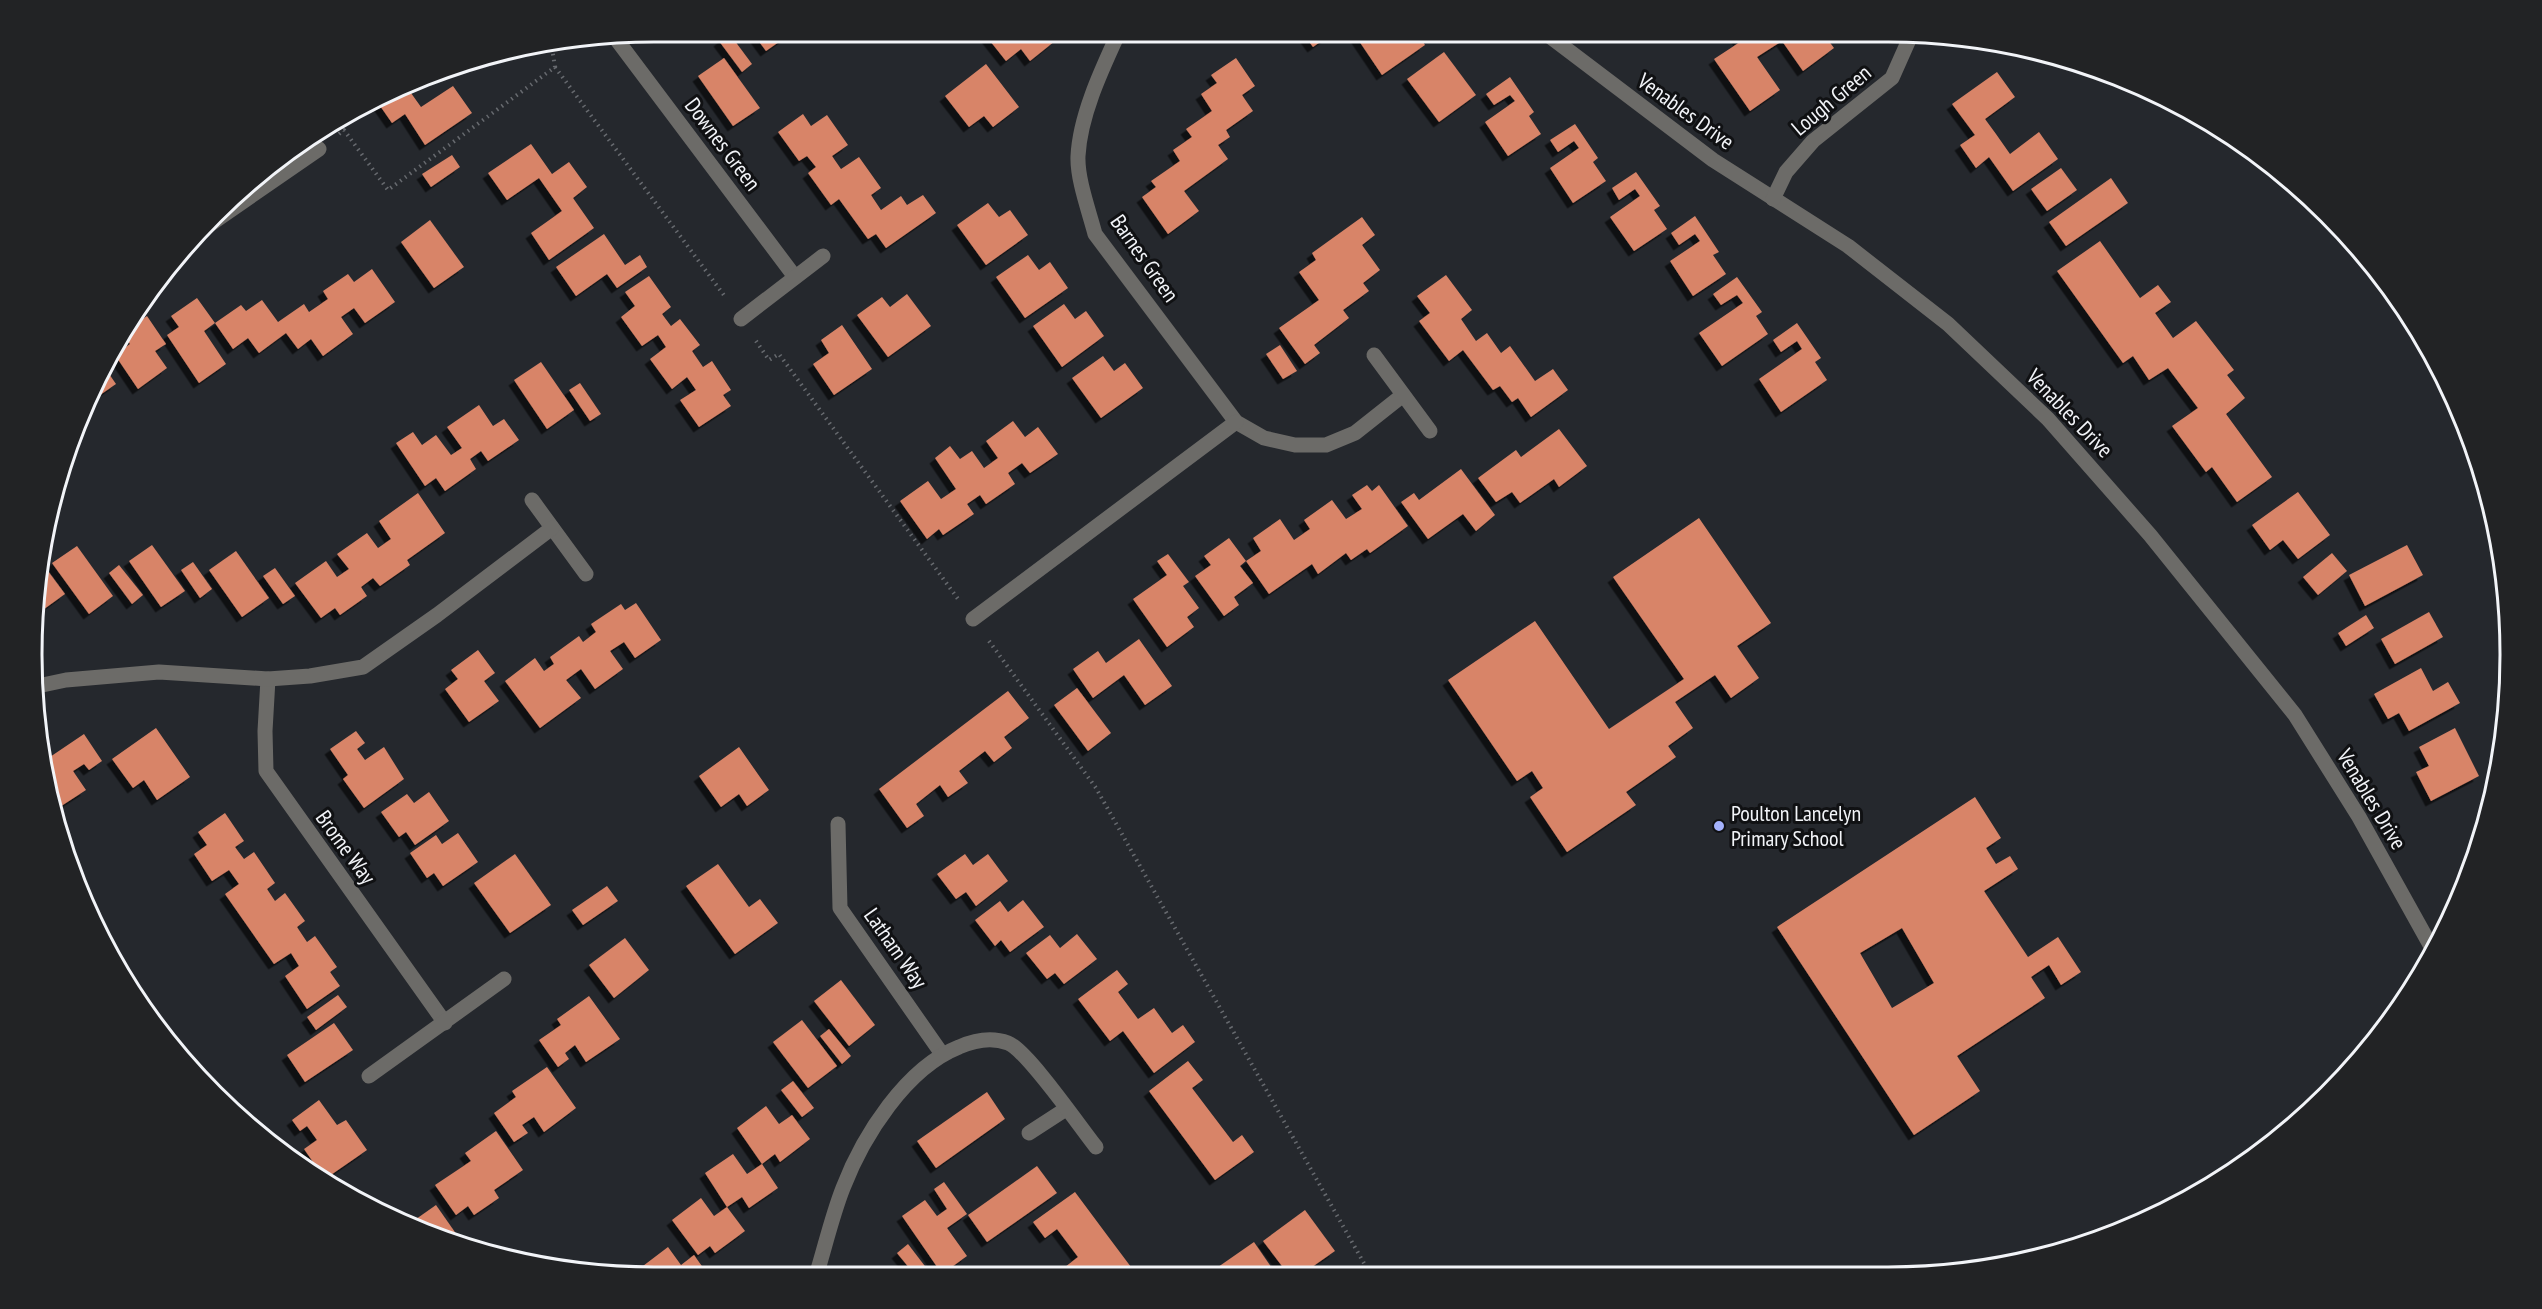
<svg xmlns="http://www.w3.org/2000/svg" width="2542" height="1309" font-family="'PT Sans Narrow',sans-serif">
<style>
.building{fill:#d88468;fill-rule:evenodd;filter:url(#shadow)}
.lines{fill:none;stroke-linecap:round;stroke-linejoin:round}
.path{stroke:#676a6f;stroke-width:4;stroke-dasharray:1.5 4.5;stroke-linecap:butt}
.street{stroke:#6c6b68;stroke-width:15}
.poi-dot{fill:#a4b2fc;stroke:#101113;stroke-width:2}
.labels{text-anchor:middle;stroke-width:6;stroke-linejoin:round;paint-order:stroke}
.street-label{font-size:22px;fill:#f2f4f8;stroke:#101113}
.poi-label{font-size:22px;fill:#f2f4f8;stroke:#101113;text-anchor:start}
.rim{fill:none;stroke:#f2f4f8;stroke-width:3}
</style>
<defs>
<filter id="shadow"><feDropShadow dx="-5.5" dy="5.5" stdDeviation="0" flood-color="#0009"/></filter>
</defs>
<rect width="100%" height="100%" fill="#25282d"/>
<g class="building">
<polygon points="752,32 793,32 766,51"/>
<polygon points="983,32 1049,32 1055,41 1030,61 1021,49 1006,61"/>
<polygon points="1302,32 1334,32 1313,47"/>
<polygon points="1353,32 1417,32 1425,45 1382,75"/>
<polygon points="729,33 752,64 742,72 719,41"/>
<polygon points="1734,33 1823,33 1834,48 1803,71 1782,41 1757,57 1780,90 1750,111 1714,59 1740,42"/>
<polygon points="1444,52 1476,95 1439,122 1407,79"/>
<polygon points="724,58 760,108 733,126 698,76"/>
<polygon points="1236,58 1255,86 1242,95 1253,111 1226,130 1230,137 1218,145 1228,159 1184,191 1199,211 1168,234 1142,197 1156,187 1151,181 1180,161 1173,150 1192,137 1186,129 1212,111 1201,94 1217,83 1211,75"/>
<polygon points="986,64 1019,107 993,127 984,116 969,127 945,96"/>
<polygon points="1997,72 2015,97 1985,119 1996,134 2010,154 2039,132 2058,159 2013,191 1989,157 1976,168 1960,145 1975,135 1952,104"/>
<polygon points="1510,77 1534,112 1529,116 1541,134 1508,156 1485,122 1515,101 1510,95 1494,105 1486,94"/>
<polygon points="406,86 421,107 453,86 472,113 425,145 405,114 392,123 376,100"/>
<polygon points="803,114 811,126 827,115 848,145 832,156 841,169 859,157 881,188 871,195 881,210 901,196 907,205 923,195 936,213 886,248 876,234 868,239 839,199 831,205 808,173 816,167 807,156 799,161 778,132"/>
<polygon points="1575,124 1598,158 1593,162 1606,181 1573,203 1550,168 1579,148 1574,141 1558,152 1550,140"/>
<polygon points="531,144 552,174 569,162 587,187 573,198 594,228 549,260 531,233 562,211 539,178 507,200 488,173"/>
<polygon points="452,155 460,167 431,187 422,174"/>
<polygon points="2061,168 2077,190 2047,211 2031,189"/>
<polygon points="1636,172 1660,206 1654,210 1667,229 1634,251 1610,217 1640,196 1635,189 1619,200 1612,188"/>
<polygon points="2111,178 2128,203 2066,246 2049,222"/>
<polygon points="988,203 999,217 1010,210 1028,235 986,265 957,225"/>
<polygon points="1695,216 1719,252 1713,255 1726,274 1693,296 1670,261 1700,241 1695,234 1679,245 1671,233"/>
<polygon points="1362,217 1375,235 1362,245 1380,270 1363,283 1369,291 1343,310 1349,318 1314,345 1320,353 1305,364 1279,328 1319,300 1299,272 1316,260 1312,253"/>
<polygon points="430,220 464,267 434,288 401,242"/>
<polygon points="604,234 625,265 640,255 647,267 617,288 607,274 576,296 556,267"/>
<polygon points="2100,241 2140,298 2158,285 2171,302 2155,313 2173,338 2196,321 2234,370 2227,375 2245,398 2226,414 2272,477 2237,502 2212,467 2206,472 2172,426 2198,408 2168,368 2149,380 2133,356 2123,363 2057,271"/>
<polygon points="1028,255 1039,270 1050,262 1068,288 1025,318 996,277"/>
<polygon points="372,269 395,302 365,323 354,308 341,317 353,334 323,356 311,339 298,349 286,333 259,353 248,338 233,349 215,323 241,305 246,311 262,300 278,322 304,304 309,312 328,299 323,291 348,274 354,282"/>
<polygon points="1446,275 1472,310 1461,319 1476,341 1487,333 1501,353 1510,346 1535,381 1553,369 1568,390 1531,417 1518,398 1512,402 1500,386 1493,390 1463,350 1449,361 1419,321 1430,313 1417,296"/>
<polygon points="649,276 671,307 662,314 671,326 680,319 700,345 692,351 703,367 712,361 731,390 723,395 731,406 699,427 680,400 696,390 687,377 672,389 650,359 666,347 658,335 642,346 621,317 635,306 625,292"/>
<polygon points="1737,277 1762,312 1756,316 1768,334 1722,366 1699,333 1743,303 1737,295 1721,305 1713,294"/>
<polygon points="907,294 931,326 888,357 857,315 882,297 890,307"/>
<polygon points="197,298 215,323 204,331 226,364 199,383 167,335 179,327 171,316"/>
<polygon points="1064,304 1075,319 1086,311 1104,336 1062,367 1033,326"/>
<polygon points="147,316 166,344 155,351 167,368 138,389 115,355 130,344 123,333"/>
<polygon points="1797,323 1821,358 1815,362 1827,380 1781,412 1759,379 1802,349 1797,341 1781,352 1773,340"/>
<polygon points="842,325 872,369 834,395 813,364 829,353 821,340"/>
<polygon points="1280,345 1297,371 1283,379 1266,354"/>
<polygon points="1103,356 1114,371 1125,363 1143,388 1101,418 1072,378"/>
<polygon points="541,362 574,410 547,429 514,380"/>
<polygon points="105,368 116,384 84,406"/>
<polygon points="580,383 601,414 590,421 569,390"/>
<polygon points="479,405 493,426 504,419 519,440 488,461 481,451 470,459 476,469 445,491 436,478 425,486 396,443 413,432 422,445 436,435 451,455 462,448 447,427"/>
<polygon points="1013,421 1025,437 1038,427 1058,454 1030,473 1022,463 1008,473 1015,484 986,504 980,495 967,504 974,514 943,535 939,529 927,539 900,501 928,481 941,499 956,489 935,458 950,446 960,459 972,451 984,468 998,458 986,441"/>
<polygon points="1559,429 1587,466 1559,487 1554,479 1520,503 1512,492 1496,502 1478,478 1516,450 1521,457"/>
<polygon points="1461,469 1495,515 1476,531 1463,514 1428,539 1401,502 1414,493 1419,500"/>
<polygon points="1367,485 1372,491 1379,485 1408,526 1370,553 1367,549 1351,560 1346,553 1318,574 1312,564 1269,594 1246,561 1261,551 1253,538 1280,519 1294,540 1310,529 1304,520 1332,500 1346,519 1362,509 1352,495"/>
<polygon points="2298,492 2330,535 2298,559 2283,540 2270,550 2252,525"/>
<polygon points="418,493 445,533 407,560 410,565 380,586 373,578 361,587 367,596 340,615 335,608 321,618 295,583 326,561 337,577 349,569 337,554 367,533 378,548 391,539 379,521"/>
<polygon points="1699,518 1771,623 1737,646 1759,678 1731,698 1715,675 1675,702 1693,728 1668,746 1676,757 1626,792 1636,805 1567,852 1530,797 1543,788 1532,771 1517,781 1448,680 1535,621 1609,729 1684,679 1613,577"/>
<polygon points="1229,538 1246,561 1240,566 1253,583 1234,597 1239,605 1224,616 1195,576 1211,565 1204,556"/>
<polygon points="152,545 185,591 161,607 129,561"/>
<polygon points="2407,545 2423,575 2365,606 2349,575"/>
<polygon points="77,546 113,596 89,614 52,563"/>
<polygon points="236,551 269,598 242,617 209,570"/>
<polygon points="2332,553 2347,571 2318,595 2303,577"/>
<polygon points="1168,554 1189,582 1183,586 1199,608 1187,617 1194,627 1167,647 1133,599 1167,575 1157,561"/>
<polygon points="193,562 212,589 200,598 181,570"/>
<polygon points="119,565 143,595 132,604 109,573"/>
<polygon points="275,568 295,596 283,604 263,576"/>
<polygon points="48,571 65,594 33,617 39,578"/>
<polygon points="636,603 661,640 635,658 624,642 610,651 623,669 595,689 581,669 566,680 581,698 540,728 505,681 535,658 544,671 554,664 550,657 579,636 583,642 596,632 591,624 621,604 625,610"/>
<polygon points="2429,612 2443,637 2395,664 2381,639"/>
<polygon points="2366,615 2374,628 2346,646 2338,633"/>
<polygon points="1139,639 1172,686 1145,705 1124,675 1093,698 1073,669 1098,651 1106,663"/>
<polygon points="478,650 495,673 484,681 499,701 469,722 445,689 458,679 451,670"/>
<polygon points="2421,668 2433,691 2448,682 2460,703 2409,731 2399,713 2388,719 2374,694"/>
<polygon points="1077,688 1111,733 1088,751 1054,705"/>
<polygon points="1008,691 1029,718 1004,737 1012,748 994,762 985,751 959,771 968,783 948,797 940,785 916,804 924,816 907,828 879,789"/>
<polygon points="156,728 190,777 157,800 144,780 133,788 112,759"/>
<polygon points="2455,728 2479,776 2431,801 2416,772 2429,766 2419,747"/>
<polygon points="356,731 365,743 357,749 365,760 384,747 404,779 364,808 343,779 348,775 330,749"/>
<polygon points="84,734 102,761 89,770 84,764 73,771 86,790 52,812 44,761"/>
<polygon points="739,747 769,790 747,806 739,794 721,807 699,776"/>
<polygon points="429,792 449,821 415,845 406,832 399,837 381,812 407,794 414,803"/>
<path d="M1975,797L2001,838L1986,848L1996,864L2010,856L2018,869L1984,891L2028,957L2058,937L2081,972L2061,985L2049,965L2031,977L2045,998L1957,1056L1980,1091L1914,1135L1777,927ZM1902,928L1934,983L1892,1008L1860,953Z"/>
<polygon points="225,813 244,841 235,847 244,859 254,852 275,883 267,889 275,901 285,893 305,921 297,927 307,942 315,936 337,967 330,972 340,986 307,1009 285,976 299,966 291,953 274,964 225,894 239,884 229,870 212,881 194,854 207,845 198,832"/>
<polygon points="458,833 478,862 443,886 434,873 427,878 410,853 436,835 442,844"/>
<polygon points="515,854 551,905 510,933 474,883"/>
<polygon points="965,854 973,865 988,854 1008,881 976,906 966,892 956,899 937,874"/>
<polygon points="718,864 749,907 760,899 778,923 735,954 686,886"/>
<polygon points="607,886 618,901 583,925 572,910"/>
<polygon points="1023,900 1044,927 1010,952 1001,940 995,946 975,920 1000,901 1008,912"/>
<polygon points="1077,934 1097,959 1064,984 1055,973 1047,979 1026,953 1050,935 1060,948"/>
<polygon points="625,938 649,970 614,998 589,965"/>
<polygon points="1117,970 1128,984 1118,992 1138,1019 1154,1008 1172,1033 1183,1025 1195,1042 1154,1073 1123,1031 1110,1041 1078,999"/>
<polygon points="841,980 875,1025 849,1046 814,1001"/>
<polygon points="338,995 347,1007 316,1030 307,1017"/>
<polygon points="589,996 620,1039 586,1062 575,1045 565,1053 569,1059 558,1067 539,1040 561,1025 557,1019"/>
<polygon points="802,1020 837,1066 808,1088 773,1042"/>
<polygon points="334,1023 353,1050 305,1082 287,1055"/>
<polygon points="829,1029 851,1056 842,1064 820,1036"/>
<polygon points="1188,1061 1203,1080 1192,1088 1233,1142 1242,1135 1254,1152 1215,1180 1149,1091"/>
<polygon points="547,1067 576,1108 544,1132 534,1117 522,1125 528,1133 514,1142 494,1113 516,1097 512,1091"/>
<polygon points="793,1081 814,1108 802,1117 781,1090"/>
<polygon points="987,1092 1005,1119 936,1168 917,1141"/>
<polygon points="319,1100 337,1125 346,1120 367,1150 325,1179 304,1149 317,1140 307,1126 300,1131 292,1120"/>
<polygon points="766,1106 779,1124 792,1115 810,1139 780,1162 775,1154 762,1164 737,1128"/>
<polygon points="496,1131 523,1170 494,1190 499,1198 474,1215 468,1206 456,1215 435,1185 471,1161 465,1153"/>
<polygon points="733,1154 747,1174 762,1164 778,1188 749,1208 742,1197 727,1207 745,1231 715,1253 710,1246 698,1255 672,1220 701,1198 714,1216 727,1207 705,1173"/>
<polygon points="1037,1166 1057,1193 987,1242 968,1215"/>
<polygon points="944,1182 967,1214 947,1228 967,1256 942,1274 902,1216 925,1200 937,1216 947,1209 934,1189"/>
<polygon points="1075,1192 1107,1235 1137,1275 1071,1275 1065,1267 1078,1257 1057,1229 1045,1238 1033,1222"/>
<polygon points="436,1205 464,1245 409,1224"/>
<polygon points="1305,1210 1335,1251 1302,1274 1288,1274 1263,1241"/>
<polygon points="400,1213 408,1224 393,1219"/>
<polygon points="1254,1242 1276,1274 1208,1274"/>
<polygon points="908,1244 931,1274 929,1275 915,1275 897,1253"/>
<polygon points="668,1247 681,1265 694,1255 709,1276 644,1276 639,1269"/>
</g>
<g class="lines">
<g class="path">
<polyline points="555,67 726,298"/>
<polyline points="339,134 344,130 388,190 555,67 551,42"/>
<polyline points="756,341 769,360 779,354 958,599"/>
<polyline points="989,641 1096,788 1370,1274"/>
</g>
<g class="street">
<path d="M1119,32C1102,69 1080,115 1078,156C1077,179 1089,211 1095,234L1236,422L1264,438L1295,445H1326L1355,433L1403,395"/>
<polyline points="1544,32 1713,160 1848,246 1948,324 2048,419 2150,535 2295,715 2359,817 2433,950"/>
<polyline points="614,36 795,277"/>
<polyline points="1773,199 1786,172 1813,141 1892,78 1912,33"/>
<polyline points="199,232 319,149"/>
<polyline points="741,319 823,256"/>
<polyline points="1374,355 1430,431"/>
<polyline points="532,500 586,574"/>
<polyline points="973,619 1236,422"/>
<polyline points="268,679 265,731 266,771 445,1023"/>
<polyline points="33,687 66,680 159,672 268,679 310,676 363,667 437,615 552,528"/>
<polyline points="838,824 840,908 942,1054"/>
<polyline points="369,1076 504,979"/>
<polyline points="1029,1133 1066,1109"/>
<path d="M816,1276C825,1247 832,1216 843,1188C863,1136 906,1068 959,1047C975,1040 992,1037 1008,1043C1027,1050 1080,1127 1096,1147"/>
</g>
</g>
<circle class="poi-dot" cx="1719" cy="826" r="6"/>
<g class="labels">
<g class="street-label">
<text transform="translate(1831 100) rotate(-40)" y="8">Lough Green</text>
<text transform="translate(1686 111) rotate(36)" y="8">Venables Drive</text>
<text transform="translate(723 144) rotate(53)" y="8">Downes Green</text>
<text transform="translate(1145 258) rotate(55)" y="8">Barnes Green</text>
<text transform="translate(2070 413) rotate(46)" y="8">Venables Drive</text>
<text transform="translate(2372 799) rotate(59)" y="8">Venables Drive</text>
<text transform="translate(346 847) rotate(54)" y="8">Brome Way</text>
<text transform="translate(896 948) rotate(55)" y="8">Latham Way</text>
</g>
<g class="poi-label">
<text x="1731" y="821">Poulton Lancelyn<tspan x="1731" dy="25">Primary School</tspan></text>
</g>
</g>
<path d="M0 0H2542V1309H0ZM654 42H1888A612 612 0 0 1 2500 654V655A612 612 0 0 1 1888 1267H654A612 612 0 0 1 42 655V654A612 612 0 0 1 654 42Z" fill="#222325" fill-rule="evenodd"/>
<path class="rim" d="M654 42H1888A612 612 0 0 1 2500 654V655A612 612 0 0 1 1888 1267H654A612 612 0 0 1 42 655V654A612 612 0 0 1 654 42Z"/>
</svg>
